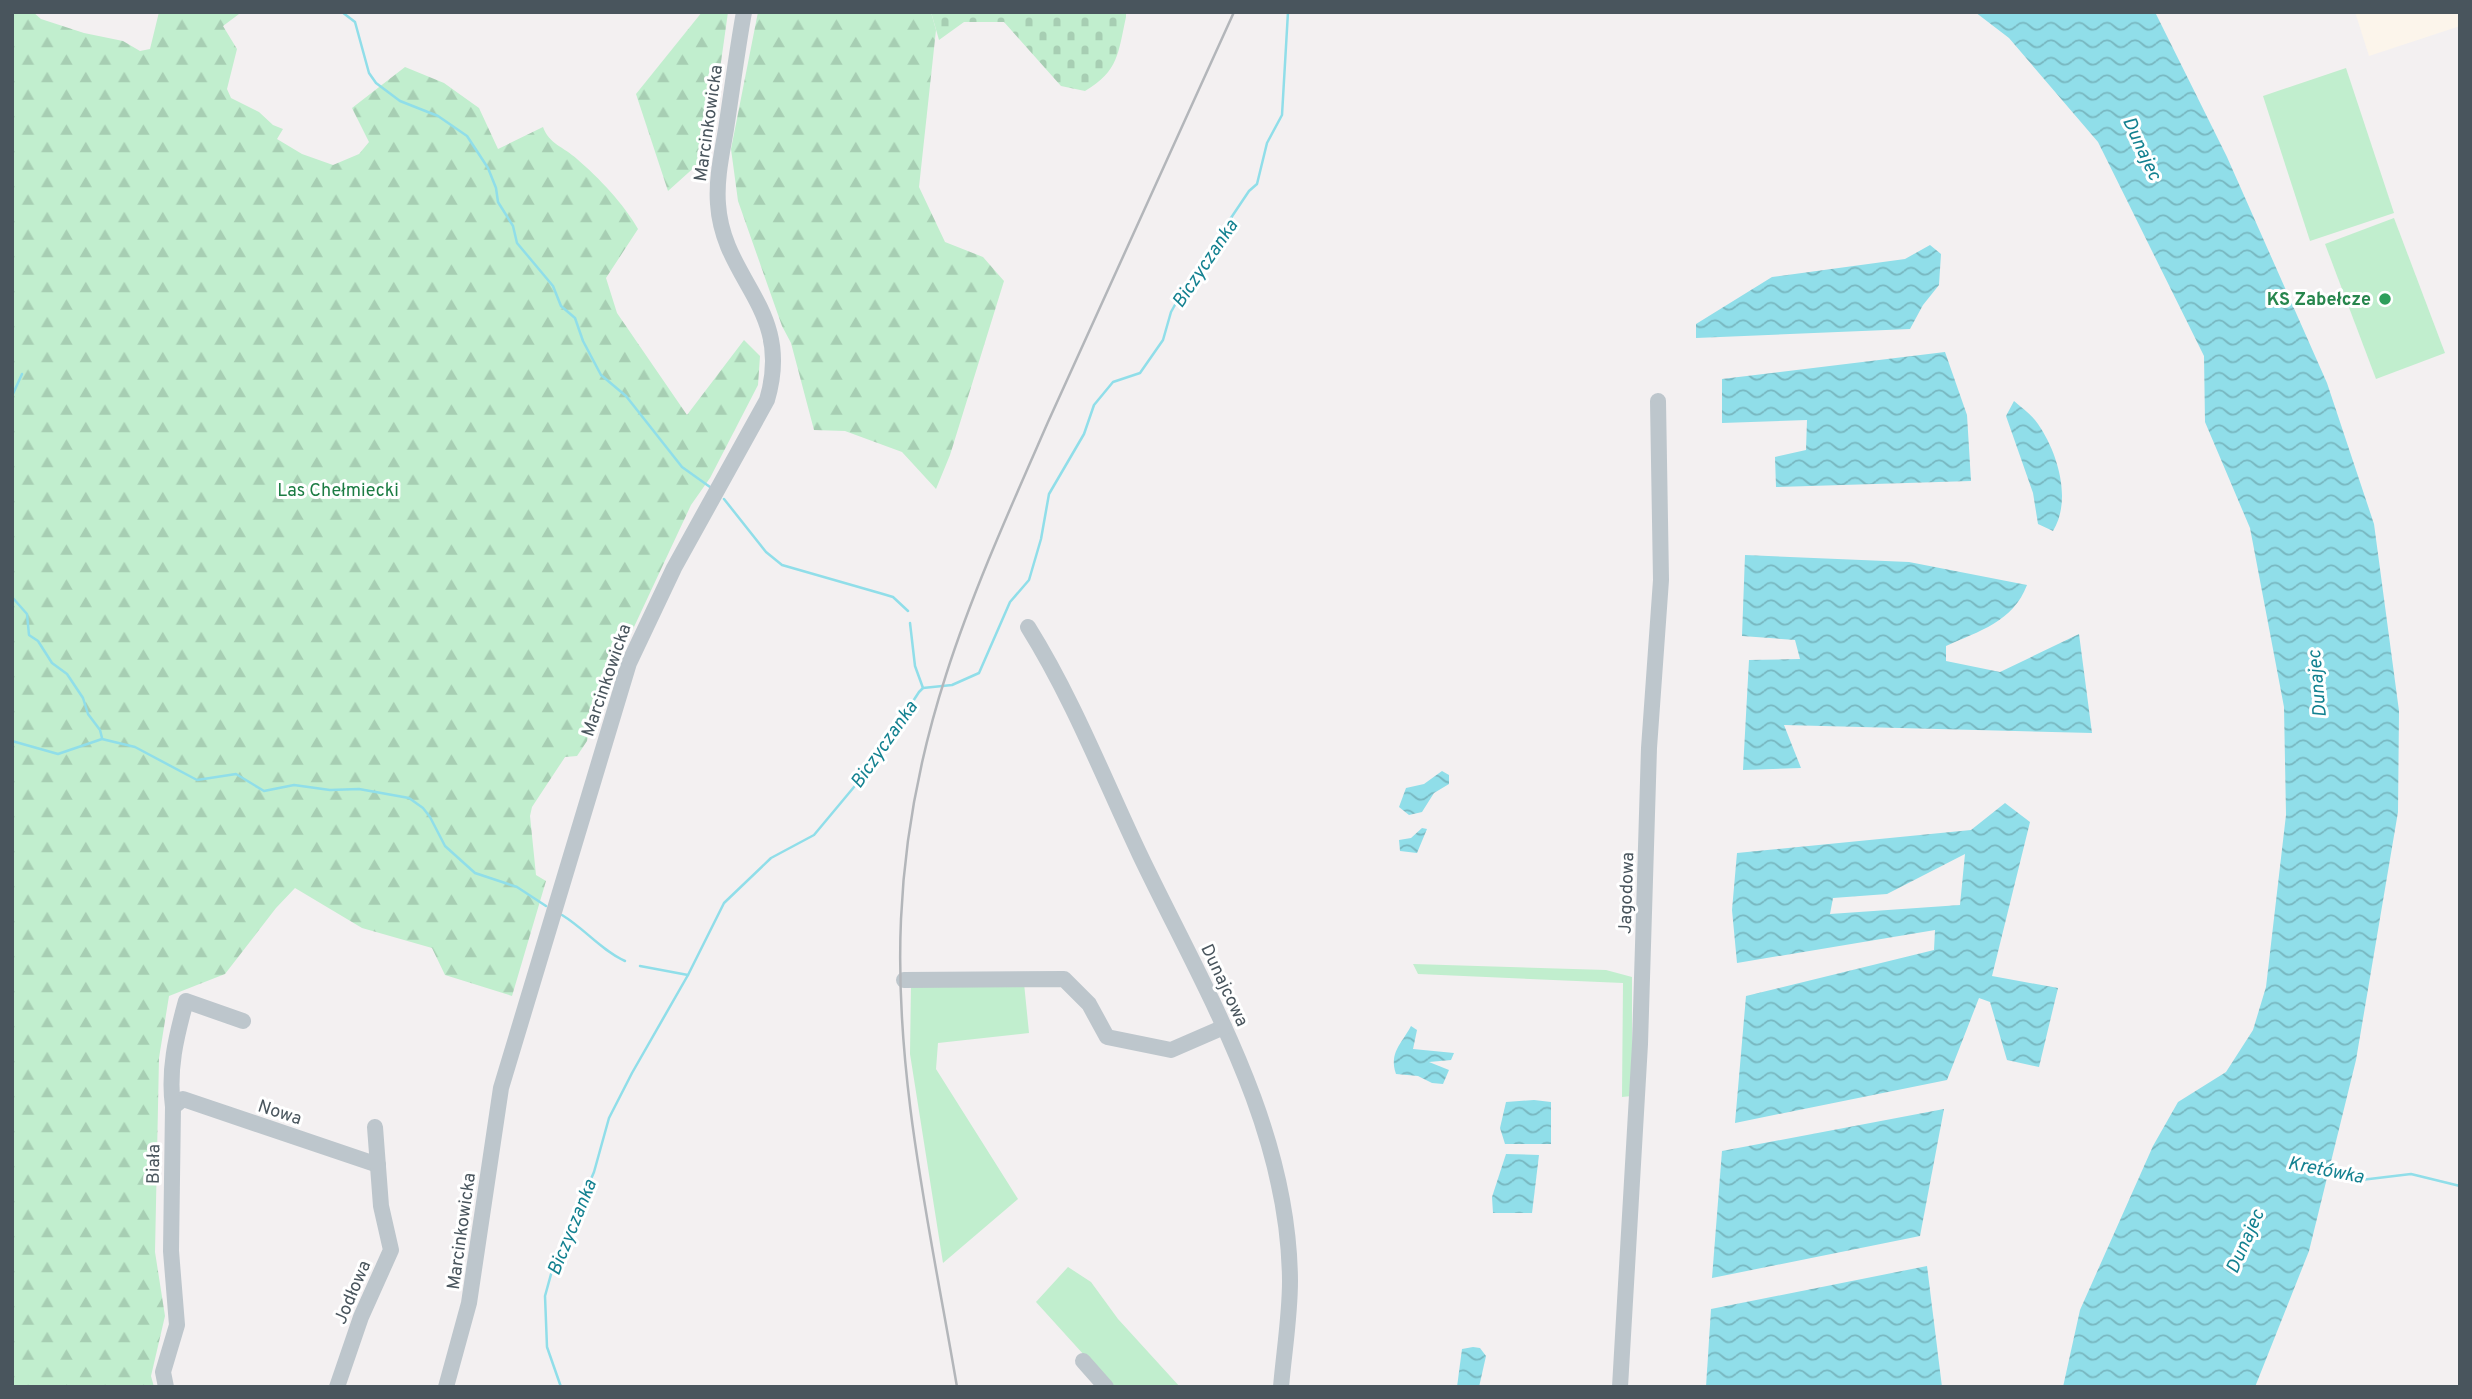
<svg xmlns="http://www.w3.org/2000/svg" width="2472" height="1399" font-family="Overpass,sans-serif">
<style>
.commercial{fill:#fcf5eb}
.grass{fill:#c1eece}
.forest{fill:url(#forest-firs)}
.cemetery{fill:url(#cemetery-stones)}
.water{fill:url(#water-waves);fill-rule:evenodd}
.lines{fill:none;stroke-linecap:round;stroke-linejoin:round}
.stream{stroke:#90dee9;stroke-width:2.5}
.minor{stroke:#bdc6cc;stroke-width:16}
.rail{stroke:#b3b6ba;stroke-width:2.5}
.leisure-dot{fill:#2e9e5b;stroke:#fff;stroke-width:2.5}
.labels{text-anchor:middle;stroke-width:6;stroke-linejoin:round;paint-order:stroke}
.street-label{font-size:18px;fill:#49555d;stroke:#fff}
.leisure-label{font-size:18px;font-weight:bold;fill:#27864d;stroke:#fff;text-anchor:end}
.park-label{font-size:18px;fill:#1c7c43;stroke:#fff}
.water-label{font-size:19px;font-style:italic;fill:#138190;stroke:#fff}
</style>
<defs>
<pattern id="forest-firs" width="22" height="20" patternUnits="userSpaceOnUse" patternTransform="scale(1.75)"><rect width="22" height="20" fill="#c1eece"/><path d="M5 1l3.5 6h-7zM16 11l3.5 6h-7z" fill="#a7ceb3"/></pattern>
<pattern id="cemetery-stones" width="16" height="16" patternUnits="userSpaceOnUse" patternTransform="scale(1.75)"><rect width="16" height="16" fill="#c1eece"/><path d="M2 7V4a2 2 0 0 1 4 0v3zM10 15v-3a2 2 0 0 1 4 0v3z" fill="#a7ceb3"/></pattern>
<pattern id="water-waves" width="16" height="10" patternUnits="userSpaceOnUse" patternTransform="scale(1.75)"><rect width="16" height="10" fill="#90dee9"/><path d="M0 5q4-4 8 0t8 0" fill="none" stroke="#78b7c0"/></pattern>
</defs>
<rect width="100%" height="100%" fill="#f3f0f1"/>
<polygon class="commercial" points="2355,12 2460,12 2460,26 2369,56"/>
<g class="grass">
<polygon points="2346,68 2394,213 2310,241 2263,96"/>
<polygon points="2394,218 2445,353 2376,379 2325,244"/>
<polygon points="1413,964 1606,970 1632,977 1632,1096 1622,1097 1623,983 1418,974"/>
<polygon points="1024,983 1029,1033 938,1043 936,1069 1018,1199 943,1263 910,1054 911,984"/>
<polygon points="1068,1267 1091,1282 1118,1319 1180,1387 1113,1387 1036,1302"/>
</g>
<g class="forest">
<path d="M12,12H33L41,19L84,33L123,41L140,51L150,49L159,12L239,14L223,26L237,49L227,89L231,98L259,112L273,125L283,129L277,139L302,154L333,165L359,154L369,142L352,108L405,67L444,83L479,108L498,149L543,127C549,144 564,147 577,159C599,178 624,204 638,229L606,278L617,313L687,415L744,340L760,356L758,385L710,478L691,505L591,719L587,741L577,756L565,757L532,807L530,816L536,875L546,881L512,996L445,975L432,948L362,928L295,888L276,908L225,974L169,996L159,1058L155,1252L165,1316L151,1376L154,1387H12Z"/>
<polygon points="702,12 728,12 708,155 668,191 636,94"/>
<polygon points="758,12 931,12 936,30 919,187 945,242 983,257 1004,281 950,455 936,489 902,452 845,431 814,430 791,343 782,326 738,201 731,149"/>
</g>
<path class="cemetery" d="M931,12H1126V17C1118,53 1119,71 1085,91L1061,86L1004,22H964L939,40Z"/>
<g class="water">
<polygon points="1975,12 2155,12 2227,157 2327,383 2374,524 2399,711 2398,812 2356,1060 2309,1251 2255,1387 2063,1387 2080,1310 2153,1146 2178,1102 2226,1072 2253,1030 2266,987 2286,815 2284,707 2250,528 2205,422 2204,356 2098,142 2009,38"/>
<polygon points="1930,245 1941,254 1939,285 1923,305 1910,329 1696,338 1696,324 1772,277 1905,259"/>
<polygon points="1945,352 1967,415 1971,481 1776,487 1775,457 1806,450 1807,420 1722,423 1722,379"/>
<path d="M2014,401C2022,408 2032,415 2038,424C2058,453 2072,500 2053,531L2038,524L2033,493L2006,416Z"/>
<path d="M1745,555L1909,562L2027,585C2013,622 1979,631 1946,646V661L2000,672L2079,634L2092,733L1784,725L1801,768L1743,770L1749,660L1800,659L1795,640L1742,636Z"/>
<polygon points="1442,771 1449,775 1449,784 1434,793 1422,812 1409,815 1399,807 1406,788 1424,784"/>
<path d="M2005,803L2030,822L1992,976L2058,988L2039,1067L2007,1060L1990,1002L1979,998L1947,1080L1735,1123L1746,996L1934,950L1935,930L1737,963L1732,910L1737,853L1971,830ZM1965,854L1960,905L1830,914L1833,898L1887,894Z"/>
<polygon points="1422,828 1427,829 1417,853 1400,851 1399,840 1411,838"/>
<path d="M1411,1026L1417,1030L1413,1049L1454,1053L1451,1060L1429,1062L1449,1070L1443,1084L1432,1083L1418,1076L1396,1074C1389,1052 1401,1045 1411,1026Z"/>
<polygon points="1534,1100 1551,1102 1551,1144 1505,1144 1500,1128 1506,1102"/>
<polygon points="1944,1109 1920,1236 1712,1278 1722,1151"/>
<polygon points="1506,1154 1539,1155 1532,1213 1493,1213 1492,1197"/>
<polygon points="1927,1266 1942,1387 1706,1387 1711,1309"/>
<polygon points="1473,1347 1480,1348 1486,1356 1479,1387 1457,1387 1462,1349"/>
</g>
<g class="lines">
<g class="stream">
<polyline points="342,12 355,22 369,73 376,83 400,101 438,116 467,136 488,168 496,188 498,202 513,226 517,243 553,286 561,306 575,318 583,341 601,375 626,396 682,467 710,487"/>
<polyline points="12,396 22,374"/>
<polyline points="724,499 766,552 782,565 883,594 893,597 908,611"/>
<polyline points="12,597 27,614 29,635 38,641 52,663 67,674 83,698 88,714 100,730 102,738"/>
<polyline points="910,623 915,666 923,688"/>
<polyline points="12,741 58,754 102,739 135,747 197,780 236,774 264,791 294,785 330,790 359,789 409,798 423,808 430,817 445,846 475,873 517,887 546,906"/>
<path d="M562,915C585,929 601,950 625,961"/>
<polyline points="640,966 688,975"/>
<polyline points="2327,1167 2361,1180 2411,1174 2460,1186"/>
<polyline points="561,1387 547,1347 545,1296 553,1267 594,1172 609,1118 632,1073 688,975 724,903 771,858 814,835 869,769 919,692 923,688 952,685 979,673 1010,602 1029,580 1041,539 1049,494 1084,434 1094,405 1113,382 1140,373 1163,340 1171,312 1186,285 1249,191 1257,184 1267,143 1282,115 1288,12"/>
</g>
<g class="minor">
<path d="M1028,627C1073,699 1104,779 1140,855C1205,991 1289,1126 1290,1281C1290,1316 1284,1352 1281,1387"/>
<polyline points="904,980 1064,979 1089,1004 1107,1037 1171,1050 1224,1027"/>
<polyline points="173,1107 183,1099 378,1165"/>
<polyline points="1083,1361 1106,1387"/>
<path d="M166,1387L163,1372L177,1325L171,1251L173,1107C168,1070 176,1037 186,1001L243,1021"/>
<polyline points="337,1387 361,1317 391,1250 381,1206 375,1127"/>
<path d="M446,1387L469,1303L501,1088L629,663L674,568L767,400C794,309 723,281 718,204C716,179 722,153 726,129C732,90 737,51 744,12"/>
<polyline points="1620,1387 1640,1044 1649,748 1661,580 1658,401"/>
</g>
<path class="rail" d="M957,1387C931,1233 894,1076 901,919C909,731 974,591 1048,422C1109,285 1173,149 1234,12"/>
</g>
<circle class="leisure-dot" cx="2385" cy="299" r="7"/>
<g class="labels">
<g class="street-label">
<text transform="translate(708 123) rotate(-82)" y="6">Marcinkowicka</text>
<text transform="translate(606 680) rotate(-71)" y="6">Marcinkowicka</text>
<text transform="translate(1626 893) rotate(-88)" y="6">Jagodowa</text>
<text transform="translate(1225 985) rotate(65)" y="6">Dunajcowa</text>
<text transform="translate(280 1112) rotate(18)" y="6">Nowa</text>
<text transform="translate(153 1164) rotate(-89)" y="6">Biała</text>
<text transform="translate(461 1231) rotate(-82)" y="6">Marcinkowicka</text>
<text transform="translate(352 1292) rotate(-67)" y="6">Jodłowa</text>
</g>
<g class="leisure-label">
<text x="2371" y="305">KS Zabełcze</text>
</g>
<g class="park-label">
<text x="338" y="496">Las Chełmiecki</text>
</g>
<g class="water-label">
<text transform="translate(2143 148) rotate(65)" y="7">Dunajec</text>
<text transform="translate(1204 263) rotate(-56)" y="7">Biczyczanka</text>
<text transform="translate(2316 684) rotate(-95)" y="7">Dunajec</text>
<text transform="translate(883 744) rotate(-55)" y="7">Biczyczanka</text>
<text transform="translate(2326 1169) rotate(11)" y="7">Kretówka</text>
<text transform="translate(571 1227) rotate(-68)" y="7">Biczyczanka</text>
<text transform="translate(2244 1241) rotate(-66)" y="7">Dunajec</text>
</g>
</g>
<rect width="2472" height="1399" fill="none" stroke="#49555d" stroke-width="28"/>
</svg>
